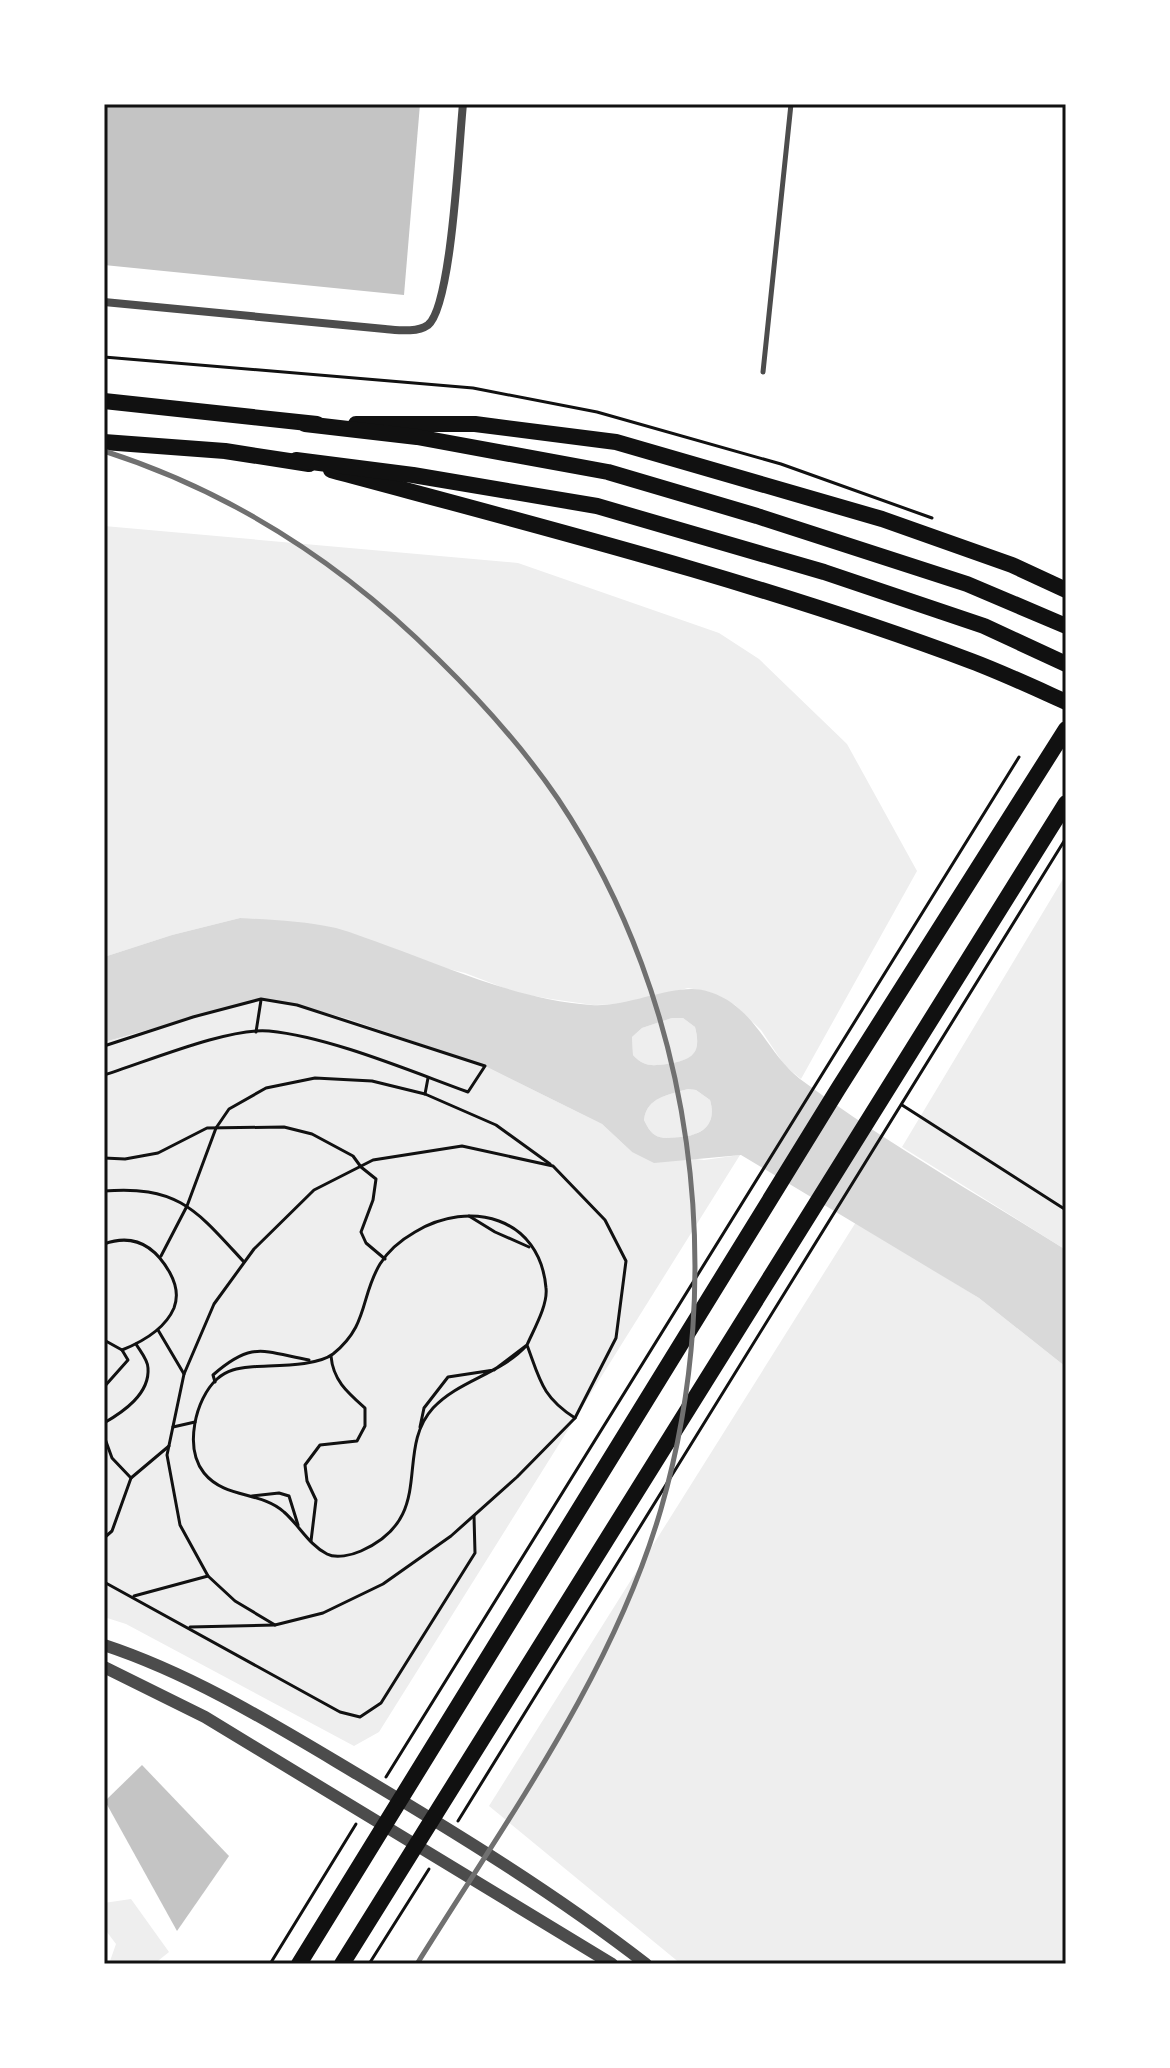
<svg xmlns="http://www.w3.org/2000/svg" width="1170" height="2068" font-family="'DejaVu Sans',sans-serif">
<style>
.green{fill:#eee}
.water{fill:#d9d9d9;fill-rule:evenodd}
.building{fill:#c4c4c4}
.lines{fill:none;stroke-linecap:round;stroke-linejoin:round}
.path{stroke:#111;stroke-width:3}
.service{stroke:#4c4c4c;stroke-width:5}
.minor{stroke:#4c4c4c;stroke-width:8}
.tertiary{stroke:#4c4c4c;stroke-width:12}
.primary{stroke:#111;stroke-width:16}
.trunk{stroke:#111;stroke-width:16}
.rail{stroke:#707070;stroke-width:5}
.neatline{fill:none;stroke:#111;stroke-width:3}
</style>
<rect width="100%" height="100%" fill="#fff"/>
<g class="green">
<polygon points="104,526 518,563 719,633 759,659 847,744 917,871 801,1079 785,1066 761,1030 735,1005 710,992 688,988 625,1004 593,1005 551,999 517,993 465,973 240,918 172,935 104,957"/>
<polygon points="1066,874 1066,1250 902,1147"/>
<polygon points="261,999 297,1005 348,1019 485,1066 602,1124 632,1152 704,1160 740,1155 379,1732 354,1746 126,1624 104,1617 104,1042"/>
<path d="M672,1018H683L695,1027C702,1054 692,1060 667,1064C652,1066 644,1067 633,1055L632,1037L642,1028Z"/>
<path d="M688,1089L696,1090L710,1100C717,1124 703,1135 681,1137C673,1137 663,1140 655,1135C650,1132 647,1126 644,1120C647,1097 668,1095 688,1089Z"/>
<polygon points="856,1222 979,1298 1066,1367 1066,1964 681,1964 489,1806"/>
<polygon points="131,1899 169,1952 154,1964 109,1964 116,1944 104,1928 104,1903"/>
</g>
<path class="water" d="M240,918C273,920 304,921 336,928C354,933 371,940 388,946C454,970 520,1000 591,1005C630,1008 678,980 710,992C757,1008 766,1053 800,1079C884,1142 977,1194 1066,1250V1367L979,1298L741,1155L654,1163L632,1152L602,1124L485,1066L348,1019L297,1005L261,999L104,1042V957L172,935ZM672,1018H683L695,1027C702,1054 692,1060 667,1064C652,1066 644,1067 633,1055L632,1037L642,1028ZM688,1089L696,1090L710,1100C717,1124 703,1135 681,1137C672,1137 663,1140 655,1135C650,1132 647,1126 644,1120C647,1097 668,1095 688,1089Z"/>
<g class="building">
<polygon points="104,104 420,104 404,295 104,265"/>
<polygon points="142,1765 229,1856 177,1931 105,1801"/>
</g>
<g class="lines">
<g class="path">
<polyline points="104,357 473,388 597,412 781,464 932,518"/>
<polyline points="256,1032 261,1000"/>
<path d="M104,1046L193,1017L261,999L297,1005L485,1066L468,1092C410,1071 330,1037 269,1031C229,1027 146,1062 104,1075"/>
<polyline points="425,1094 428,1078"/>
<polyline points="902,1105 1066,1210"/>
<polygon points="462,1146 553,1166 605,1220 626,1261 616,1338 575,1418 517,1477 451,1536 383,1584 323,1613 275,1625 235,1601 208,1576 180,1525 167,1455 184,1374 214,1304 254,1249 314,1190 373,1160"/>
<polyline points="104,1158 125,1159 158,1153 207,1128 284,1127 312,1134 353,1156 361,1167 376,1179 373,1200 361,1232 366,1243 385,1259"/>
<path d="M104,1191C179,1185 197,1211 244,1262"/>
<polyline points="469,1216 495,1232 529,1247"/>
<path d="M104,1244C134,1233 155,1246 170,1273C176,1284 179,1295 174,1308C165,1329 142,1342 122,1350L104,1340"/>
<polyline points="161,1256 187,1206 216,1128 229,1109 266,1088 315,1078 372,1081 425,1094 496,1125 550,1164"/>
<polyline points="158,1330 184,1374"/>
<path d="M215,1382L213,1375C252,1341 262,1351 309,1360"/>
<polyline points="104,1387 128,1360 122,1350"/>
<path d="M104,1423C123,1412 150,1394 148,1368C148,1360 140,1351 136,1344"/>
<polyline points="173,1427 195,1422"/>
<path d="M420,1427L424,1408L448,1377L494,1370L527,1345C501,1374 459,1380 433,1408C393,1452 438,1517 361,1551C352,1555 336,1559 327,1554C309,1545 299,1525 284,1512C261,1491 225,1499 204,1473C184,1448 195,1399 217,1379C227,1370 238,1368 250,1367C272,1365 316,1367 333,1354C369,1325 360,1297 380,1264C388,1251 401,1240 415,1232C470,1199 540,1217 546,1288C548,1305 534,1329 527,1345C540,1380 542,1397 575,1418"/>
<polyline points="104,1436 112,1458 131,1478 169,1446"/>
<polyline points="252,1496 279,1493 289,1496 298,1525"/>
<polyline points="104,1538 112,1531 131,1478"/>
<path d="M311,1541L316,1500L307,1481L305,1465L320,1445L357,1441L365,1426V1408C347,1392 333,1380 331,1356"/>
<polyline points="104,1582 340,1712 360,1717 381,1703 475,1553 474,1516"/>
<polyline points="134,1596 208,1576"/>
<polyline points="190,1627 275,1625"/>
<polyline points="386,1777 1019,757"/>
<polyline points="458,1821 1066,838"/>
<polyline points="270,1964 356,1824"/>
<polyline points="369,1964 429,1869"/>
</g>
<polyline class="service" points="763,372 791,104"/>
<path class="minor" d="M104,302L385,329C398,330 417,333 428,325C452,306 459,141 463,104"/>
<g class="tertiary">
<path d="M104,1645C192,1674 273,1724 352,1771C453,1831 553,1892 646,1964"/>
<polyline points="104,1667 205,1717 612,1964"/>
</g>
<g class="primary">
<polyline points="104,401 317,424"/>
<polyline points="356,424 475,424 616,442 882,519 1012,565 1066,590"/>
<polyline points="104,442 225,451 309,464"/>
<path d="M331,470C546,528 763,583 971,661C1003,673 1035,688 1066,702"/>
<polyline points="299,1964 838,1089 1066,729"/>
<polyline points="342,1964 1066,803"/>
</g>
<g class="trunk">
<polyline points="305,424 417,437 608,472 757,516 967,584 1066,626"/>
<polyline points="296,460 413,475 597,506 824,572 984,626 1066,664"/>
</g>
<path class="rail" d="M104,451C232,492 343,564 438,659C482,702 524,749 558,799C695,1004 729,1274 661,1509C613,1674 507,1819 417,1964"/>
</g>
<rect width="1170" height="2068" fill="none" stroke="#ffffff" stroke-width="212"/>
<rect x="106" y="106" width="958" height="1856" class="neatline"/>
</svg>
